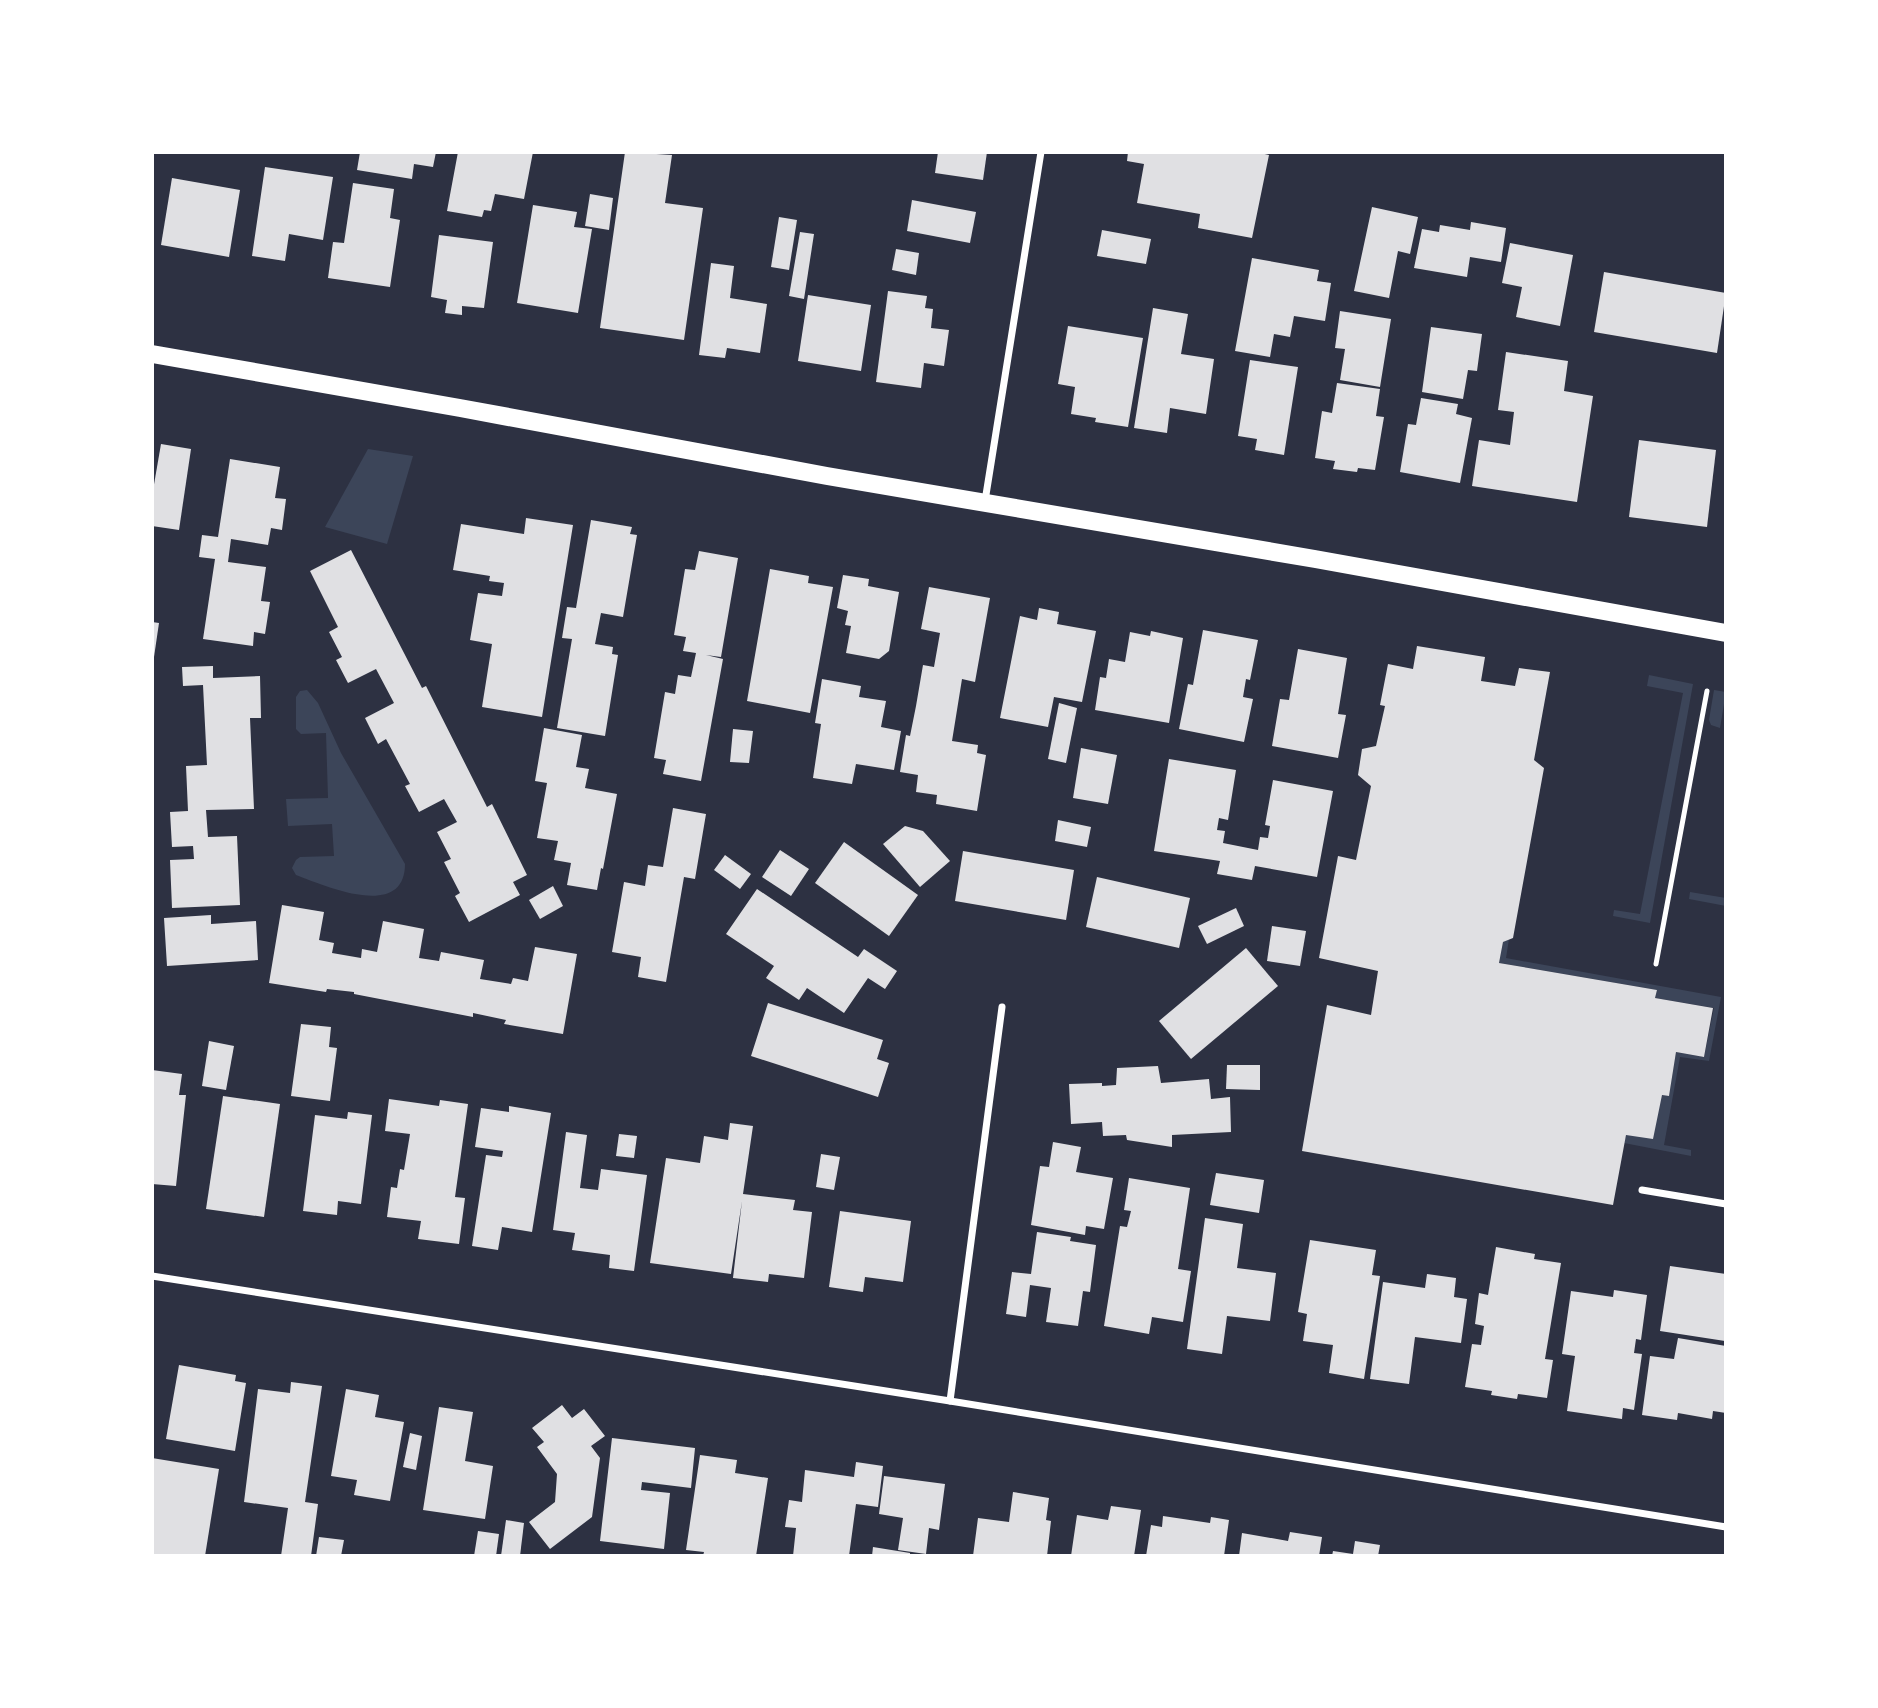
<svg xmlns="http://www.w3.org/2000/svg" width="1878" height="1708" font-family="Lato,sans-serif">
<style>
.green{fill:#3c4559}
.building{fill:#e0e0e3}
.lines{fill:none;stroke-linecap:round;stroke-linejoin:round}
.service{stroke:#fff;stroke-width:5}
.minor{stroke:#fff;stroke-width:7}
.primary{stroke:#fff;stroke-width:18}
</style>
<rect width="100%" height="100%" fill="#2d3142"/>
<g class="green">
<polygon points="368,449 413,456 387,544 325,527"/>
<polygon points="1649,675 1693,684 1650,923 1613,916 1614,910 1640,914 1683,693 1647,686"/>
<path d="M307,690L318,703L341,753L405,864C405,921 325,886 296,875L292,868L296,860L300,857L334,856L332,824L288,826L286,799L328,798L326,733L301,734L296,729V697L300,691Z"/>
<polygon points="1714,690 1726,692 1720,728 1711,725 1709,720"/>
<polygon points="1690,892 1726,898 1726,906 1689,899"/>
<polygon points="1509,939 1506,958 1721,997 1709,1061 1680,1057 1664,1145 1691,1150 1691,1156 1624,1143 1626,1135 1662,1095 1669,1096 1676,1052 1704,1057 1714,1008 1655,998 1657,990 1499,963 1503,942"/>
</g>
<g class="building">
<polygon points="360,152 436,152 433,167 414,164 412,179 357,170"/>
<polygon points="458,152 533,152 524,199 495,194 491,211 484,210 482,217 447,211"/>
<polygon points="625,152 672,155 665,203 703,208 684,340 600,328"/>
<polygon points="938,152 987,152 983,180 935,173"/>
<polygon points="1128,152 1256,152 1269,155 1252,238 1198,228 1200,214 1137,203 1144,164 1127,161"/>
<polygon points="265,167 333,177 323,240 289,234 285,261 252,256"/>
<polygon points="172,178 240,190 229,257 161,245"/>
<polygon points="353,183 394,189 390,218 400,220 390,287 328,278 333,242 344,243"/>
<polygon points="590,194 613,198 609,230 585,226"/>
<polygon points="912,200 976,212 970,243 907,231"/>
<polygon points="533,205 577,212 574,227 592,229 578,313 517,303"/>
<polygon points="1372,207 1418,217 1410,254 1398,251 1389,298 1354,291"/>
<polygon points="779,217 797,220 789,270 771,267"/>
<polygon points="1471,222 1506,228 1501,262 1470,257 1467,277 1414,268 1422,229 1439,232 1440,225 1470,230"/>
<polygon points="1102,230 1151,239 1146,264 1097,256"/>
<polygon points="800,232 814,234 804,299 789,296"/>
<polygon points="439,235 493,242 484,308 462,306 462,315 445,313 447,300 431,297"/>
<polygon points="1510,243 1573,255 1560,326 1516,317 1522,287 1502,283"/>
<polygon points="896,249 919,253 916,275 892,270"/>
<polygon points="1252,258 1319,270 1317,281 1331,283 1325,321 1294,316 1290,337 1274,334 1270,357 1235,351"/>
<polygon points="711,263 734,266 730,298 767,304 760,353 727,348 725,358 699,355"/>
<polygon points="1604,272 1726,293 1717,353 1594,332"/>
<polygon points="888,291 927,296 925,308 933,309 931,328 949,330 944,366 924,363 921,388 876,382"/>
<polygon points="808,295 871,305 861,371 798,361"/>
<polygon points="1153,308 1188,314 1181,354 1214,359 1206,414 1170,408 1167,433 1134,428"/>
<polygon points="1340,311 1391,319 1380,387 1340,380 1345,349 1335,348"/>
<polygon points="1068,326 1143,338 1128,427 1095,422 1096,418 1071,414 1075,387 1058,384"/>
<polygon points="1431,327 1482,334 1477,371 1468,370 1463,399 1422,392"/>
<polygon points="1506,352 1568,361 1564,391 1593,396 1577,502 1472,486 1479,440 1510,445 1514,412 1498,410"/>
<polygon points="1250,360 1298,367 1284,455 1255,450 1257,439 1238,436"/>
<polygon points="1337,383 1380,389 1376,416 1384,417 1375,470 1358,468 1357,472 1333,469 1335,461 1315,458 1322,411 1332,413"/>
<polygon points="1421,398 1458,404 1456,414 1472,418 1460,483 1400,472 1408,424 1416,425"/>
<polygon points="1639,440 1716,450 1707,527 1629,517"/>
<polygon points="161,444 191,449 179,530 152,526 152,496"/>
<polygon points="230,459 280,467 275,498 286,499 282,530 271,528 268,545 231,539 228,562 266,567 261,601 270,602 265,634 254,632 253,646 203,639 215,559 199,557 202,535 218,537"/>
<polygon points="526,518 573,525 542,717 482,707 492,644 470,640 478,593 502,596 504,583 489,581 490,576 453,570 461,524 524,534"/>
<polygon points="591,520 632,527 630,534 637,535 623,617 601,613 595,644 613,647 612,654 618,655 605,736 557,728 572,639 562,638 567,607 576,608"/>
<polygon points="351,550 422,688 426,686 487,807 492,804 527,875 513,882 520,895 469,922 455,896 460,893 444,862 451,859 437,832 457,822 444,799 419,812 405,786 410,784 386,739 378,744 365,718 394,703 376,669 348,683 336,660 342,657 329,632 338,627 310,571"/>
<polygon points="699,551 738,558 721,657 706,655 723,659 701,781 663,774 666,760 654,758 665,692 675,694 678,675 691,677 696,653 683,651 686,637 674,635 685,569 695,570"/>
<polygon points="770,569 809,576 808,583 833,587 810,713 747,701"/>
<polygon points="843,575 869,579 868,586 899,592 889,651 879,659 846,653 851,626 845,625 848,611 837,608"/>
<polygon points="929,587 990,598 975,682 962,679 952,741 978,745 977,753 986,755 977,811 936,804 937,795 916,792 918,775 900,772 906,735 910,736 916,706 923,665 934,667 940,633 921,629"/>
<polygon points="1039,608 1059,612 1057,624 1096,631 1082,702 1054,697 1048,727 1000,718 1020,616 1037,620"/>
<polygon points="152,622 159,623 154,657 152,657"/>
<polygon points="1203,630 1258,640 1250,680 1246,679 1243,697 1253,699 1244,742 1179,729 1188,684 1193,685"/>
<polygon points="1151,631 1183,638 1169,723 1095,710 1100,677 1106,678 1109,659 1125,662 1130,632 1150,636"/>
<polygon points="1417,646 1485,657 1481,681 1515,686 1519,668 1550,672 1534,760 1544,768 1513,938 1503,942 1499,963 1657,990 1655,998 1713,1008 1704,1057 1676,1052 1669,1096 1662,1095 1653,1139 1626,1135 1613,1205 1302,1151 1327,1005 1371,1015 1378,971 1319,958 1338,856 1356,860 1371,786 1358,775 1362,749 1376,746 1385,706 1380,705 1388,664 1413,669"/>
<polygon points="1298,649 1347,658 1338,714 1346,715 1338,758 1272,746 1280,699 1289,700"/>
<polygon points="213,666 213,678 260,676 261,718 250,718 254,809 206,810 208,837 237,836 240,905 172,908 170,860 194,859 193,846 172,847 170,812 188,811 186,766 207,765 203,685 183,686 182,667"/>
<polygon points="822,679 861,686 859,697 886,701 881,727 901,731 894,770 856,764 852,784 813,778 821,724 815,723"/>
<polygon points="1059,703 1077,708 1066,763 1048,759"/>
<polygon points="544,728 582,735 576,767 589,769 585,788 617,794 603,869 601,868 597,890 567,885 571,863 554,860 558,841 537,838 547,783 535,781"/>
<polygon points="733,729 753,731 749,763 730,762"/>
<polygon points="1081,748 1117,755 1108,804 1073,798"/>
<polygon points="1169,759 1236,770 1228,820 1219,818 1217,830 1225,831 1223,843 1258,850 1260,837 1268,838 1270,826 1265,825 1273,780 1333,791 1317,877 1255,866 1252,880 1217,874 1220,861 1154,851"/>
<polygon points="673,808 706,814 695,879 684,877 666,982 638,977 641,957 612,952 624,882 645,886 648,865 663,867"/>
<polygon points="1058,820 1091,827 1087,847 1055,841"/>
<polygon points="905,826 923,831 950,861 920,887 883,844"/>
<polygon points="844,842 918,895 889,936 815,883"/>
<polygon points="780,850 809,869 791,896 762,877"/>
<polygon points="963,851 1074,870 1066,920 955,901"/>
<polygon points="725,855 751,874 740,889 714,870"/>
<polygon points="1097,877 1190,898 1179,948 1086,927"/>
<polygon points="553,886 563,906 540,919 529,900"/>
<polygon points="757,889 858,957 864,949 897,971 885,989 868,978 844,1013 807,988 799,1000 766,978 774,966 726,934"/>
<polygon points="282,905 324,912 319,940 334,943 332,953 361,958 362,949 377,952 383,921 424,929 419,958 439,961 441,952 484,960 480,979 511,984 513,978 528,981 535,947 577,954 563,1034 504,1024 506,1020 473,1013 473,1017 354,994 354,992 327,989 326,992 269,983"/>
<polygon points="1236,908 1244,926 1207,944 1198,926"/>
<polygon points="211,915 211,924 256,921 258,960 167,966 164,918"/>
<polygon points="1272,926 1306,931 1300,966 1267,961"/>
<polygon points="1246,948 1278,986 1191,1059 1159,1021"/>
<polygon points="768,1003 883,1040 877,1059 889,1063 878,1097 751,1056"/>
<polygon points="301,1024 331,1027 329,1047 337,1048 330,1101 291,1096"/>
<polygon points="209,1041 234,1046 226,1090 202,1086"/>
<polygon points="1227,1065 1260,1065 1260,1090 1226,1089"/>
<polygon points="1158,1066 1161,1083 1209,1079 1211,1099 1230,1097 1231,1132 1172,1135 1172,1147 1127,1140 1126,1135 1103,1136 1102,1122 1071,1124 1069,1084 1102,1083 1102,1086 1116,1085 1117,1068"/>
<polygon points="152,1070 182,1074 179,1095 186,1095 176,1186 152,1184"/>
<polygon points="223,1096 280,1104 264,1217 206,1209"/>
<polygon points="389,1099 439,1106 440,1100 468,1104 455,1197 465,1198 459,1244 418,1239 421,1221 387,1217 391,1187 397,1188 400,1169 404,1170 410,1134 385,1131"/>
<polygon points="509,1106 551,1113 532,1232 502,1227 498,1250 472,1246 486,1155 502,1157 503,1151 475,1147 481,1108 509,1112"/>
<polygon points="348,1112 372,1115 361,1204 338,1201 337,1215 303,1211 315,1115 347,1119"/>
<polygon points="730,1123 753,1126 743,1194 795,1200 793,1210 812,1212 804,1278 769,1274 768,1282 733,1278 742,1201 731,1274 650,1263 666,1158 700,1163 704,1136 728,1140"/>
<polygon points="566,1132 587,1135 580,1188 598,1190 601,1169 647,1175 634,1271 609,1268 610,1255 572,1250 575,1233 553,1230"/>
<polygon points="619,1134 637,1136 634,1158 616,1156"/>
<polygon points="1053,1142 1081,1147 1076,1172 1113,1178 1104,1229 1086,1226 1085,1235 1031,1225 1040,1166 1049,1167"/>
<polygon points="821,1154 840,1157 834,1190 816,1187"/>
<polygon points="1216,1173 1264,1180 1259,1213 1210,1205"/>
<polygon points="1129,1178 1190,1188 1178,1269 1191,1271 1183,1322 1152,1317 1149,1334 1104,1326 1120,1226 1127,1227 1131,1211 1124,1210"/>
<polygon points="840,1211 911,1221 903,1282 865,1277 863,1292 829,1287"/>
<polygon points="1205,1218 1243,1224 1237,1268 1276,1273 1270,1321 1227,1316 1222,1354 1187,1349"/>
<polygon points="1037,1232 1071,1237 1070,1241 1096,1245 1090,1292 1083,1291 1078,1326 1046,1322 1051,1288 1030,1285 1026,1317 1006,1314 1012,1272 1031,1274"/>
<polygon points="1310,1240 1376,1250 1372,1275 1380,1276 1364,1379 1329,1373 1333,1345 1303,1341 1307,1314 1298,1312"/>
<polygon points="1496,1247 1535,1254 1534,1259 1561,1263 1545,1359 1553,1360 1547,1398 1518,1394 1517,1399 1491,1395 1492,1391 1465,1387 1472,1344 1481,1345 1484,1326 1475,1324 1479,1293 1488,1295"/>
<polygon points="1670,1266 1726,1274 1725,1341 1660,1331"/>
<polygon points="1427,1274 1456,1278 1454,1297 1467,1299 1461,1343 1415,1337 1409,1384 1370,1379 1383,1282 1425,1288"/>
<polygon points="1614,1290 1647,1295 1641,1340 1636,1339 1634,1353 1642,1354 1634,1410 1623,1408 1622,1419 1567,1411 1575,1356 1562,1354 1571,1291 1613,1297"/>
<polygon points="1678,1338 1726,1346 1726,1413 1713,1411 1712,1419 1678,1413 1677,1420 1642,1415 1650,1356 1674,1359"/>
<polygon points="179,1365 236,1375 235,1381 246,1383 235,1451 166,1439"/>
<polygon points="291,1382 322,1386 305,1502 318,1504 311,1556 281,1556 288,1508 244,1502 258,1389 290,1393"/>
<polygon points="346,1389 379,1395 375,1417 404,1422 390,1501 354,1495 357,1480 331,1476"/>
<polygon points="562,1405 572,1418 584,1409 605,1436 591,1446 600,1458 592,1517 550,1549 529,1522 555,1502 557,1474 537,1447 544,1442 532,1428"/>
<polygon points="439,1407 473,1412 465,1461 493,1466 485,1519 423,1510"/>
<polygon points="410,1433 422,1436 416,1470 403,1467"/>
<polygon points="612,1438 695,1448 691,1488 642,1482 641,1490 670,1493 664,1549 600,1541"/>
<polygon points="700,1455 737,1460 735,1473 768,1478 756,1556 703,1556 704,1552 686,1550"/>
<polygon points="152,1458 219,1469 205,1556 152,1556"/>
<polygon points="856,1462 883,1466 878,1507 856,1504 849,1556 793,1556 796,1528 785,1527 789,1500 802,1502 805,1470 854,1477"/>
<polygon points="884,1476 945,1484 939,1530 929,1528 926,1554 898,1550 903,1518 879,1514"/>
<polygon points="1013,1492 1049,1498 1046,1520 1051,1521 1047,1556 973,1556 978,1518 1009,1522"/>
<polygon points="1111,1506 1141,1510 1134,1556 1071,1556 1077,1515 1108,1520"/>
<polygon points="1163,1516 1210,1523 1211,1517 1229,1520 1224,1556 1146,1556 1151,1525 1162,1527"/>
<polygon points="506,1520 524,1523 520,1556 501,1556"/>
<polygon points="478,1531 499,1534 496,1556 474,1556"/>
<polygon points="1290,1532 1322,1537 1319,1556 1239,1556 1242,1533 1288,1541"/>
<polygon points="319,1537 344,1540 341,1556 316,1556"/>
<polygon points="1355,1541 1380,1545 1378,1556 1332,1556 1333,1551 1353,1554"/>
<polygon points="873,1547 910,1553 910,1556 872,1556"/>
</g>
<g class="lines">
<polyline class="service" points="1656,964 1707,691"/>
<g class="minor">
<polyline points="985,501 1041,152"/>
<polyline points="1642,1190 1726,1204"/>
<polyline points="152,1276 950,1401 1726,1527"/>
<polyline points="950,1401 1002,1007"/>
</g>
<polyline class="primary" points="152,354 460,408 827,476 1315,559 1726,633"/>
</g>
<rect width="1878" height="1708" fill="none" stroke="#ffffff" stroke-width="308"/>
</svg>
